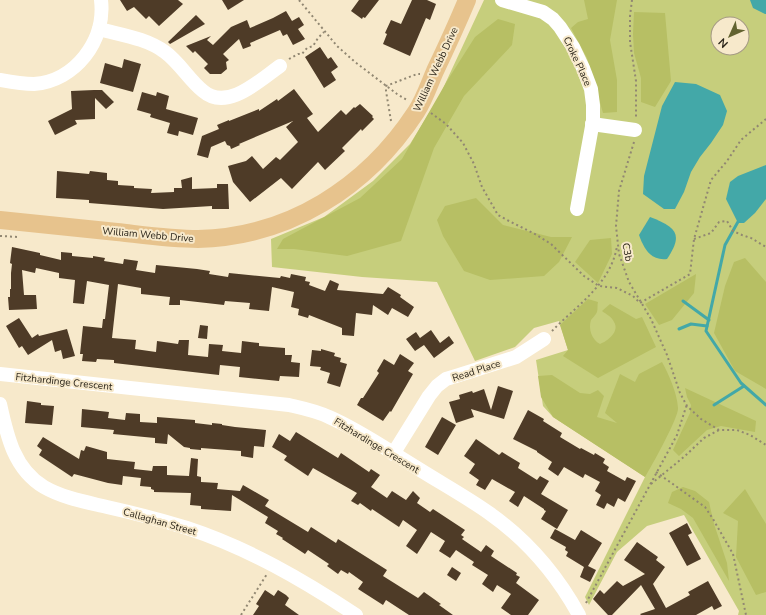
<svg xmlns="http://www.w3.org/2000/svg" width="766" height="615" font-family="'Nunito Sans',sans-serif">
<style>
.green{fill:#c6ce7c;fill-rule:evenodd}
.forest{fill:#b7bf64}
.water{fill:#43a8a8}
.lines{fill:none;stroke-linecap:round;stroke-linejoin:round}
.stream{stroke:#43a8a8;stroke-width:3}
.building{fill:#4e3b27}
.path{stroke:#918772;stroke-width:2;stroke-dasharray:2 3;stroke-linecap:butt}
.minor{stroke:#fff;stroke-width:14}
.major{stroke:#e7c38d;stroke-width:18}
.labels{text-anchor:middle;stroke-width:4;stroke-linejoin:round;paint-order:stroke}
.street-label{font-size:10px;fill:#2a2419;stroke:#f7e9cb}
</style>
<rect width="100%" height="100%" fill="#f7e9cb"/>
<path class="green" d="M484,0H766V615H738L739,611L684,515L647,526L617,552L589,605L585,597L645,477L553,417L543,406L536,360L568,350L559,321L534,328L515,347L475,361L437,282L362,277L272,267L271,239L324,217L373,181L410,144L439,97ZM718,24H742V48H718Z"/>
<g class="forest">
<polygon points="584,0 617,0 610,40 617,80 617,112 603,113 587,58 571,28 578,22 588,19"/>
<polygon points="634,12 665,13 671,81 655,107 641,102 641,78 634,53 633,34"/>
<polygon points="498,19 515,24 512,45 464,96 434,148 401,241 347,256 294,249 277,249 283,239 360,198 402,159 447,81 475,37"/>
<polygon points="476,198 503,225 551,237 572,237 559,262 544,276 490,280 464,271 443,236 437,220 445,206"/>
<polygon points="611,238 612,254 598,283 575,262 590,240"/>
<polygon points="745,258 766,282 766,389 735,371 714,333 725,286 734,262"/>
<polygon points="696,274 694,293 672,320 659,325 645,304"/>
<path d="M588,299L598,302C597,305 598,309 597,312C596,315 593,317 591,320C588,329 592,340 600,344C608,341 620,331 614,322C612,317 606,314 602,311L610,304L636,319L642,317L656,347L598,378L563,356L568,350L560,325Z"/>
<path d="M662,362C669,375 677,393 678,408C679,417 651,467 645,477L553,417L541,397L538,376L552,375L580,393L590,394L598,390L604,396L597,417L617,423L605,413L620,374L635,382L639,374Z"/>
<polygon points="685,388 756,421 755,432 721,426 707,430 679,456 673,450 690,413 691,405 687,397"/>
<polygon points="683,487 695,491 709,502 714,524 727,563 729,581 693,518 681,509 668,503 672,492"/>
<polygon points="745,489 766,524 766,592 756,595 736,557 738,521 723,513"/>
</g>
<g class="water">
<polygon points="750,0 766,0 766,14 765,14 753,8"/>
<polygon points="675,82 696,84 720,95 727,111 723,125 711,143 700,157 691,172 684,192 675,209 664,209 643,194 644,176 662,106"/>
<polygon points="766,165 766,199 755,213 744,223 738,223 726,199 730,182 738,176"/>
<path d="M650,217C676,227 684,234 667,259C651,261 644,249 639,235Z"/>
</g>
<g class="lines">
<g class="stream">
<polyline points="739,220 725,245 706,331 741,383 766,405"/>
<polyline points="683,301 709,320"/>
<polyline points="679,329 691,324 707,326"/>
<polyline points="714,405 744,386"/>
</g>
</g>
<g class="building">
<polygon points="120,0 178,0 183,4 159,26 149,16 146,19 134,7 127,11"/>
<polygon points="222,0 244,0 228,10"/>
<polygon points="359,0 379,0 365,18 363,17 362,19 351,11"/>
<polygon points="412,0 427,0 436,4 430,20 426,18 410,56 383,44 387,34 385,33 391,20 401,24"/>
<polygon points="286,11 292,21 299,17 304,25 298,29 305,39 293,45 287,34 283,36 280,30 250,43 251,46 243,49 239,39 223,54 229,60 226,62 227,69 221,74 210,74 204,68 208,64 195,51 193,53 186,46 211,36 207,40 213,45 231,27 247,20 250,28 273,18"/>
<polygon points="196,15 205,24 170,44 168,42"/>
<polygon points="320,47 328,59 331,57 338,67 331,72 336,80 324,88 305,57"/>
<polygon points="124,59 141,64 133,92 100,83 105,63 122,68"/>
<polygon points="294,89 313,114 307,118 318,132 341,110 346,115 354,107 355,108 360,104 373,116 372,117 374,119 362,131 361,129 342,148 345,151 325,170 318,162 292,189 281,178 250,202 233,182 228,166 246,161 252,156 263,169 276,157 280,160 298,142 286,127 293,121 239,144 240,145 231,149 230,146 227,145 225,141 211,147 208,158 197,155 202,136 219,129 217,125 229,120 229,121 259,109 259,111 277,99 278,101"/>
<polygon points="94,90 102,90 114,102 106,109 95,98 95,119 75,120 77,124 55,135 48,121 72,109 71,91"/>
<polygon points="142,92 156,96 157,92 169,96 166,109 198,118 193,135 179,131 178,136 167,133 170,123 150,117 151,114 137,110"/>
<polygon points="57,171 89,174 90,171 107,173 107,180 118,181 118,185 134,186 134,188 152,189 151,193 174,192 174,188 182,188 181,180 192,177 192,189 217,188 217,184 228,184 229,209 212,209 212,206 163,209 89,203 89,200 56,198"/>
<polygon points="12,247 40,253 40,255 61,260 61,252 72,253 72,256 93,258 93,256 105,258 104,261 123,264 124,259 138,261 136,270 155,273 156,265 197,269 210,271 209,274 228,277 229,273 280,278 281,276 290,278 291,274 306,277 305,281 310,282 309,285 325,291 330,280 339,284 337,290 383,294 388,287 401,295 400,297 414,307 408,317 392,308 388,315 373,305 372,315 356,313 354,336 342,335 342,328 309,315 308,318 298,315 299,309 291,307 294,292 272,287 269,311 249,309 250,303 225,301 224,305 180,300 180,305 169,305 170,297 141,294 141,288 118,284 112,338 136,340 135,349 156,352 157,341 178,344 179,340 189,340 188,355 208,357 209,344 223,345 222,351 241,353 242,341 259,343 259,346 285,348 285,355 292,355 291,362 300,363 299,377 280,376 279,381 239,377 240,367 220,365 219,375 114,363 114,360 97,359 96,362 82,361 83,354 80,354 83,326 102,328 103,319 105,319 109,285 87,281 84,304 73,303 75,280 59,278 59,273 36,268 35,273 22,270 24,295 36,295 37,309 9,310 8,297 10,297 10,289 11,289 11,273 12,264 10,263"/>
<polygon points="19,318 32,338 38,334 39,336 67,329 75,356 63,359 61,350 55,352 52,340 28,355 22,346 19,348 6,326"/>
<polygon points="200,325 208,326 207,339 198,338"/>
<polygon points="431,330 440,343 449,336 454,343 434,358 424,345 415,351 406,339 416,332 420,338"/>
<polygon points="321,349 335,353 334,356 341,358 340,362 347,364 340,387 327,383 330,373 320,370 321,367 310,366 312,350 321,351"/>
<polygon points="400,354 414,363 408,371 413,374 391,412 390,411 383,421 357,405 361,398 363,398 379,373 377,371 384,359 394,365"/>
<polygon points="498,386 513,391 504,419 471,409 474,417 456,423 449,402 460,399 459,395 472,391 473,393 484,389 491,410"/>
<polygon points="27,401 41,403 41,405 54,406 52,425 25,423"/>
<polygon points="82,409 109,412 108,418 125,420 126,413 140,414 140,422 157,423 157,417 195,420 195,423 212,425 212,423 222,424 222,425 235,427 266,430 264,447 254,446 253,458 241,456 241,451 201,448 201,450 190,449 190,448 184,447 168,434 167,444 155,443 155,438 113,434 114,430 81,427"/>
<polygon points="528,410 544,419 543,421 562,433 560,437 580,449 581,448 594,455 595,453 605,459 603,463 609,467 607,471 625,481 627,477 636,481 625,502 618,498 614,507 607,503 604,509 596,505 601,495 595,491 600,482 585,474 583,478 564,467 558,476 548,469 552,462 537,452 537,451 513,439"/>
<polygon points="442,417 456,425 438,455 425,447"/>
<polygon points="296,432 338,458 341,453 369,472 371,469 380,475 371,487 387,498 392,491 406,500 413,491 420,498 417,503 430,512 433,509 465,530 461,535 464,537 462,539 481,552 486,545 494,551 491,556 517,573 516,575 520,577 516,583 539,600 528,615 511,615 501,608 511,594 497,585 493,592 482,584 488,575 472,565 474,562 456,550 450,558 439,551 445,541 431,532 417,554 406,546 417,530 403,520 399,527 372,509 371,511 360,503 358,505 351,501 357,493 313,468 308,476 284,460 287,456 272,447 279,434 290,441"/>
<polygon points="43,437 79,459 81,450 84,451 86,446 107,452 107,459 135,462 134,469 152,471 153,466 167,466 167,475 189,476 191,458 198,459 197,476 201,477 201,482 218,483 217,489 240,491 243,485 269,500 265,506 308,532 311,527 336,543 338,539 387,570 383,576 418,598 424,592 441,604 439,605 453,615 409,615 386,600 383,605 358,589 363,582 349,572 348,574 341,570 338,574 327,566 329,564 308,550 305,554 282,539 283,538 276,534 278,531 265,523 268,517 232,495 231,511 201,509 201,506 190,505 191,493 154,492 154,490 151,489 151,487 140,486 141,478 123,476 122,485 108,483 74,474 72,477 39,455 42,450 37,446"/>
<polygon points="476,439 499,455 502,452 520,463 518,468 537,480 540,476 549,481 541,494 568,510 557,529 541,519 546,511 544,510 544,509 524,496 518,507 509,501 515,492 492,479 485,490 476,485 479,480 469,473 475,464 464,456"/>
<polygon points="687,523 692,533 688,535 701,559 687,566 669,533"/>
<polygon points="555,529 575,540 581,530 602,543 588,566 596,570 590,582 580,577 584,567 566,556 568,552 565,550 566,547 550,538"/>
<polygon points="637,542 658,557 656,560 665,567 653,584 666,608 690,595 688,592 708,581 722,606 714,610 712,606 696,615 641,615 640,614 655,609 641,585 612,615 608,615 593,599 600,590 604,594 617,581 623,586 645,574 624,560"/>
<polygon points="452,567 461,573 456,581 447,575"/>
<polygon points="265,590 274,596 278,590 286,595 289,598 285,605 299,615 253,615 259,606 256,604"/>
</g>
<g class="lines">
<g class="path">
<polyline points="299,0 337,46 355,62 397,94 407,100"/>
<polyline points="632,0 630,16 630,42 636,81 636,118"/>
<polyline points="289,59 298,54 302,54 307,48 313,46 318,38 324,32"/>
<polyline points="431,113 446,124 463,143 474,164 482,187 498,215 509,221 535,234 551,244 584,276 599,286 617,288 633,296 640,303 690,274 694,239 711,180 727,161 741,140 766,119"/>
<polyline points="391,121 386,91 386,86 417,74 420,74"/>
<polyline points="634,142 619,191 616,226 619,254 629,282 651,319 667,355 680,393 687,406 701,419 719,430 737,430 750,435 766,445"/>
<polyline points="0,236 19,237"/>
<polyline points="694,239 711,233 719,222 727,221 733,231 742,235 751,238 766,247"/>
<path d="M552,331C576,306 611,284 617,246"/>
<polyline points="656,472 705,507 713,519 733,554 746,615"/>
<polyline points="651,484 685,456 704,438 719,430"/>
<polyline points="586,603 677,435 686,407 687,406"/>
<polyline points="241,615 267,574"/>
</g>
<g class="minor">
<polyline points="502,0 543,12 553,19 560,27 573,47 583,68 591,89 593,105 593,121 577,209"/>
<path d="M99,29C121,35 146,38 165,52C180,63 189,80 203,91C227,112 260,80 280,66"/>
<path d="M0,80C11,82 22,84 34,84C75,81 106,41 101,0"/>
<polyline points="592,124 635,130"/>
<path d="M0,374L289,405C302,408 317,411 329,417C359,430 386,449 414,466C439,482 465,496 489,513C526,539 557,575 579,615"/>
<path d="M0,404C7,436 14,469 44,487C63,498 86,502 107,507C134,513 161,520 187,528C248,548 303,580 356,615"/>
<polyline points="393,454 429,396 437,386 446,379 456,376 516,357 544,339"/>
</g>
<path class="major" d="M0,220C39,224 78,228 117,232C144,235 171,239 198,239C289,237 367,187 416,112C424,100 429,85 435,71C446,48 457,24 467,0"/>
</g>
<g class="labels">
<g class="street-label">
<text transform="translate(578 61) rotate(65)" y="4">Croke Place</text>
<text transform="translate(435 69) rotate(-65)" y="4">William Webb Drive</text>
<text transform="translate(148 234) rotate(5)" y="4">William Webb Drive</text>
<text transform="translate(628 252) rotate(78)" y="4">C3b</text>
<text transform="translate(476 370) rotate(-18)" y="4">Read Place</text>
<text transform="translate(64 381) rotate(6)" y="4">Fitzhardinge Crescent</text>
<text transform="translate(377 445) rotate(31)" y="4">Fitzhardinge Crescent</text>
<text transform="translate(160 521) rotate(16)" y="4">Callaghan Street</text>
</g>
</g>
<g transform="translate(730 36) rotate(225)"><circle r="19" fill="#f7e9cb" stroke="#a59a84"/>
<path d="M0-3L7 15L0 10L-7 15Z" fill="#636330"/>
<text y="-6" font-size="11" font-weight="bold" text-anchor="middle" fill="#2a2419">N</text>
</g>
</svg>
